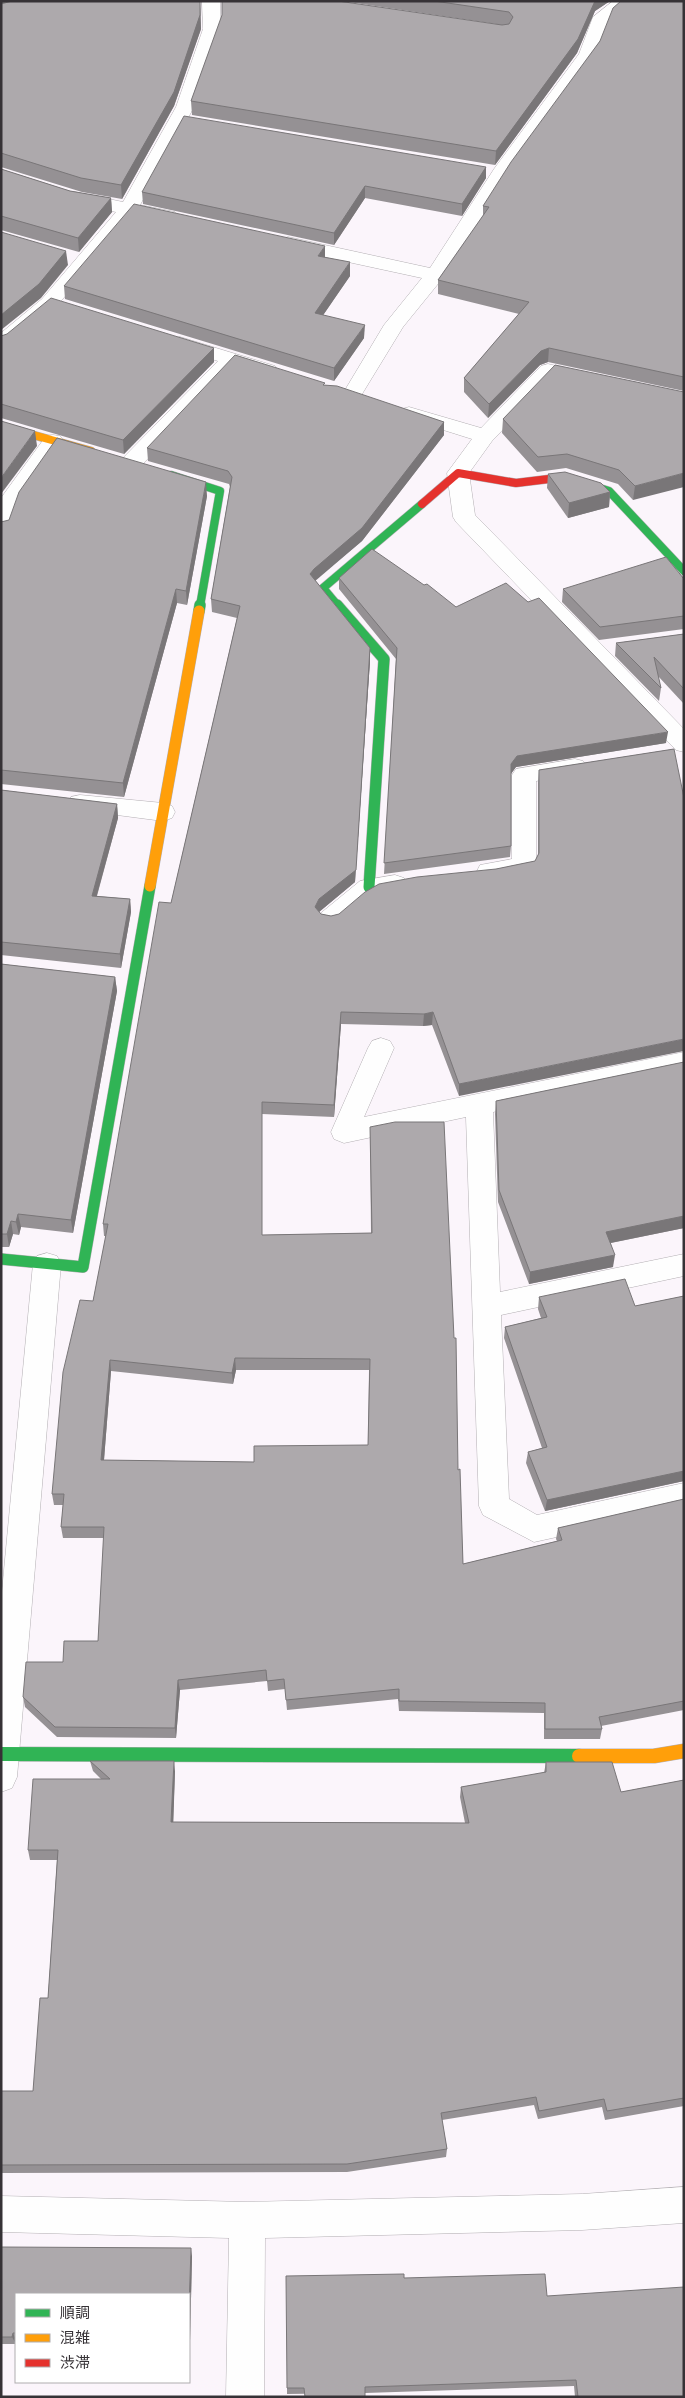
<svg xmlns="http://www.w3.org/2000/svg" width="685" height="2398" font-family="'Alegreya Sans','Noto Sans JP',sans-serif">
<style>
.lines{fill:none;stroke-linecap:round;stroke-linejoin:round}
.street-casing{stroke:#b3afb3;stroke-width:1}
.fast-far2-casing{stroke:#b3afb3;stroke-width:9}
.fast-far1-casing{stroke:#b3afb3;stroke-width:12}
.fast-casing{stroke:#b3afb3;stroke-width:15}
.slow-far2-casing{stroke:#b3afb3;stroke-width:9}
.slow-far1-casing{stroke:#b3afb3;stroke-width:12}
.slow-casing{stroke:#b3afb3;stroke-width:15}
.jam-casing{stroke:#b3afb3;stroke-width:9}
.street{fill:#fefefe;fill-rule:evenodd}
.fast-far2{stroke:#30b455;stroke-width:8}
.fast-far1{stroke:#30b455;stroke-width:11}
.fast{stroke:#30b455;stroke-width:14}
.slow-far2{stroke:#ff9f0a;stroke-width:8}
.slow-far1{stroke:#ff9f0a;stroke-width:11}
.slow{stroke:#ff9f0a;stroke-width:14}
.jam{stroke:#e5322d;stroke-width:8}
.wall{fill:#959194;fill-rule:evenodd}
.shaded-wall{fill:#797678}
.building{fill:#ada9ac;stroke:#797678;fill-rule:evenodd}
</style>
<rect width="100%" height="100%" fill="#fbf5fb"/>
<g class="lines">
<defs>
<g id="street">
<polygon points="202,1 220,1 221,29 194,107 140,205 175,212 178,216 175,220 168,222 133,215 56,307 8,347 1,349 1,333 42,299 116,212 68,202 65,198 68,194 75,192 123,202 176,107 203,29"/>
<polygon points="613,1 684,1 681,10 675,11 626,8 610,20 597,54 509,175 442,279 403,327 359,399 352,401 345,399 342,395 384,325 422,278 288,249 281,247 278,243 281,239 288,237 430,268 494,169 579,54 593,17"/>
<polygon points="180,337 275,366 278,370 275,374 268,376 235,366 139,468 131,470 123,468 120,463 123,458 218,361 173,347 170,343 173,339"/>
<polygon points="548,364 594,375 597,379 594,383 587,385 553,377 492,441 469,473 475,515 684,729 684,752 676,750 456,522 453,517 447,473 472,439 402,417 399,413 402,409 409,407 481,428 541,366"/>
<polygon points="53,435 60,436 64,441 19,505 9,534 1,536 1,498 46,436"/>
<polygon points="575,759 583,761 587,767 583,773 536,781 536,866 533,872 489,880 480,877 477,871 480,865 512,859 512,775 516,769"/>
<polygon points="80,795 163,803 172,806 175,812 172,818 163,821 71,809 68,803 71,797"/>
<path d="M395,875L404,878L407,884L404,890C395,893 385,892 377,895C356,902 347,933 321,925L317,919L321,913L360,881Z"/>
<polygon points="381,1038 390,1041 394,1048 364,1117 684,1052 684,1072 493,1112 500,1292 684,1254 684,1276 501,1315 509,1499 537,1515 684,1483 684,1509 534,1542 483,1515 479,1506 466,1117 344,1143 334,1139 331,1132 368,1048 372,1041"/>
<polygon points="47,1253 57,1256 61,1264 17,1777 12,1788 1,1792 1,1602 33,1264 37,1256"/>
<polygon points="684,2187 684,2223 582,2230 265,2238 264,2397 226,2397 229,2238 1,2232 1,2196 247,2202 582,2194"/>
</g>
<g id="fast-far2">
<polyline points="171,475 220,491 200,606"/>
<polyline points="557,478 565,477 609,491 684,571"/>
<polyline points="338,606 323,588 422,504"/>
</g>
<g id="fast-far1">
<polyline points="337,605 384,659 369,887"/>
<polyline points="199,611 200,605"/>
<polyline points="1,1259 83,1267 150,886"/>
</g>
<polyline id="fast" points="1,1754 579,1756"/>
<polyline id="slow-far2" points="1,426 91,451"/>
<polyline id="slow-far1" points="150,886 199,611"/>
<polyline id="slow" points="579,1756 654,1756 684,1751"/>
<polyline id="jam" points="422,504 458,473 516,483 557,478"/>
</defs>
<use href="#street" class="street-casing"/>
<use href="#fast-far2" class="fast-far2-casing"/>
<use href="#fast-far1" class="fast-far1-casing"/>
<use href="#fast" class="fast-casing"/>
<use href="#slow-far2" class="slow-far2-casing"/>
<use href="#slow-far1" class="slow-far1-casing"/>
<use href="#slow" class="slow-casing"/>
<use href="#jam" class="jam-casing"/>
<use href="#street" class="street"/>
<use href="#fast-far2" class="fast-far2"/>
<use href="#fast-far1" class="fast-far1"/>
<use href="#fast" class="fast"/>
<use href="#slow-far2" class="slow-far2"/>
<use href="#slow-far1" class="slow-far1"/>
<use href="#slow" class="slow"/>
<use href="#jam" class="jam"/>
</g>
<g class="wall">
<polygon points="1,1 200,1 201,29 174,106 122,199 82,192 1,167"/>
<polygon points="342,1 610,1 595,11 577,53 495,165 192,115 191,101 222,16 496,24"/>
<polygon points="684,1 684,391 548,362 540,365 488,418 464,392 464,378 519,314 438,294 438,280 483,216 483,206 600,41"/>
<polygon points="486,167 486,178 462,216 365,198 334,245 143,204 142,192"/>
<polygon points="1,169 70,191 111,198 112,212 79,252 1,230"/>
<polygon points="325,257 350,276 323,315 364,338 334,381 65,299 64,286"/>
<polygon points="1,336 214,362 124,454 1,418"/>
<path d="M325,385L444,422V435L362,541L315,580L370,648V661L355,882L319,912L321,914L331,916L339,914L496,869L535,861L538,855V783L539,770L674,749L459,1096L432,1025L423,1026L341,1024L334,1117L262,1114V1235L371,1233L370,1127L458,1470L463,1564L557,1541L556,1539L558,1528L684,1499V1710L601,1726L602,1729L600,1739H544V1713L399,1711L398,1699L287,1710L285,1689L268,1691L267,1681L180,1690L176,1738L57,1737L25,1707L23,1697L63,1662L98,1641L104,1538H63L61,1527L63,1505H54L52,1494L93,1301L106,1236H104L103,1224L171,903L237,618L212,612L211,599L230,487L229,484L148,461L147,448ZM236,1370H369L368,1445L254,1462L104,1460L111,1371L233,1384Z"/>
<polygon points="684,392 633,500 618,484 566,468 537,472 502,433 503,419"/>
<polygon points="548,474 610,492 609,507 568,518 547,488"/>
<polygon points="207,496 187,605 177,603 124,797 1,784 1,522"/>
<polygon points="339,578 456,607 666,743 516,767 511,774 511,846 510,857 384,874 396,659 339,589"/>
<polygon points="684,579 684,629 599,640 562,602 563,589"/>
<polygon points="684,634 684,704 658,676 661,688 659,701 615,656 616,643"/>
<polygon points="1,790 117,804 118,818 97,896 130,899 131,912 121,968 1,955"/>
<polygon points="1,964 115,977 117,991 73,1233 21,1227 19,1235 13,1234 9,1247 1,1247"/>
<polygon points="684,1062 684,1228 611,1243 613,1267 529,1284 498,1202 495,1114 496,1101"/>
<polygon points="684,1296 684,1481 545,1511 526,1463 528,1452 542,1448 504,1338 505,1327 541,1318 538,1309 539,1297 635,1306"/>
<polygon points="90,1761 175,1771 173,1822 465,1823 460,1797 461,1787 544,1773 546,1762 621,1792 684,1780 684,2106 605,2120 602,2107 538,2119 534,2105 442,2120 447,2149 446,2157 347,2172 1,2173 1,2091 33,2091 48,1998 57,1860 30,1860 28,1850 101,1779 93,1771"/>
<polygon points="1,2247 192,2256 190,2341 189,2341 189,2294 16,2294 16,2344 1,2344"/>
<polygon points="404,2278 547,2296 684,2397 575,2397 574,2386 365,2393 287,2394 287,2388"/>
</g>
<g class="shaded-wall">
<polygon points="1,1 11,1 1,4"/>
<polygon points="200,1 201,29 174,106 122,199 121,185"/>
<polygon points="595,1 610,1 595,11 577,53 495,165 496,151"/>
<polygon points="486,167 486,178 462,216 462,204"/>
<polygon points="365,186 365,198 334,245 334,233"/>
<polygon points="111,198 112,212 79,252 78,238"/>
<polygon points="325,246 325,259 318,256"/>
<polygon points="66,251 68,265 41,298 1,330 1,315"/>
<polygon points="350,262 350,276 315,327 315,313"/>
<polygon points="365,325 364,338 334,381 334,368"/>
<polygon points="214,348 214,362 124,454 123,440"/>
<polygon points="549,348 548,362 540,365 488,418 489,404 541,351"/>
<polygon points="444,422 444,435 362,541 314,582 310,574 314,569"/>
<polygon points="35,431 37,446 1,494 1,478"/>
<polygon points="684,473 684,487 633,500 635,486"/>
<polygon points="206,482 207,496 187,605 186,591"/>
<polygon points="610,492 609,507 568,518 569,503"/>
<polygon points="176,589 177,603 124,797 123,783"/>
<polygon points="370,648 370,661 355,882 319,912 315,920 315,907 319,899"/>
<polygon points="668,732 666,743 516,767 510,775 511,764 517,756"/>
<polygon points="117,804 118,818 93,909 92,896"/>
<polygon points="130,899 131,912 121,968 120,954"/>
<polygon points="115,977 117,991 73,1233 71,1220"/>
<polygon points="341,1012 341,1024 334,1117 334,1105"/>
<polygon points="433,1012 432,1025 423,1026 424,1014"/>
<polygon points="684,1039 684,1051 459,1096 459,1084"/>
<polygon points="18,1214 21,1227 19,1235 16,1222"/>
<polygon points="684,1216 684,1228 605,1244 606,1232"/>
<polygon points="11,1221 13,1234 9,1247 7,1234"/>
<polygon points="615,1255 613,1267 529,1284 530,1272"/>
<polygon points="235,1358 236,1370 233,1384 232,1373"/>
<polygon points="110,1360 111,1371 103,1472 101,1460"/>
<polygon points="684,1471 684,1481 545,1511 547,1500"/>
<polygon points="178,1680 180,1690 176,1738 175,1728"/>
<polygon points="174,1761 175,1771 173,1832 171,1822"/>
<polygon points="191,2248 192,2256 190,2341 189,2338 189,2310"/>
<polygon points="13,2333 16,2340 16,2344 12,2337"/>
</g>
<g class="building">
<polygon points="12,1 200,1 200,15 174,92 121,185 81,178 1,153 1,4"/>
<polygon points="222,1 338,1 502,25 509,24 513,17 509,12 434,1 595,1 578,39 496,151 191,101 222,15"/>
<polygon points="621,1 684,1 684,377 549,348 541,351 489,404 464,378 529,302 438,280 489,207 483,206 511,162 600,41 613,8"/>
<polygon points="184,116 486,167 462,204 365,186 334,233 142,192"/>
<polygon points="1,169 70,191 111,198 78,238 1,216"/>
<polygon points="134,204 325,246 318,256 350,262 315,313 365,325 334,368 64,286"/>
<polygon points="1,232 66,251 39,284 1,315"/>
<polygon points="51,298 214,348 123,440 1,404 1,336 7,334"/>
<path d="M235,355L325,383L323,385L337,386L444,422L362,528L314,569L310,574L370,648L356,870L319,899L315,907L321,914L331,916L339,914L365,892L379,884L417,877L496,869L535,861L539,853V770L674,749L684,798V1039L459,1084L433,1012L424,1014L341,1012L334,1105L262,1102V1235L372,1233L370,1127L395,1122H444L454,1338H456L458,1470L460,1469L463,1564L562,1540L558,1528L684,1499V1701L599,1717L602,1729H545V1703L399,1701V1689L286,1700L284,1679L267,1681L266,1670L178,1680L175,1728L55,1727L23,1697L26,1662H63L64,1641H98L104,1527H61L64,1494H52L63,1372L80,1300L93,1301L108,1224H103L159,902L171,903L240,606L211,599L232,477L228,471L147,448ZM235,1358L370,1359L368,1445L254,1446V1462L101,1460L110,1360L232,1373Z"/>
<polygon points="555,365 684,392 684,473 635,486 619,470 567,454 538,457 503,419"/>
<polygon points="1,421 35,431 1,478"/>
<polygon points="57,438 206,482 186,591 176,589 123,783 1,770 1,522 9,520 19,492"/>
<polygon points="565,472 601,483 610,492 569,503 548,474"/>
<polygon points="372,549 424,585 427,584 456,607 506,583 528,602 539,598 668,732 517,756 511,764 511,846 384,863 397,648 339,578"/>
<polygon points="666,557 684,579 684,616 600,627 563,589"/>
<polygon points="684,634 684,689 654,657 661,688 616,643"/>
<polygon points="1,790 117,804 92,896 130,899 120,954 1,942"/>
<polygon points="1,964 115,977 71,1220 18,1214 16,1222 11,1221 7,1234 1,1234"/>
<polygon points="684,1062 684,1216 606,1232 615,1255 530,1272 499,1190 496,1101"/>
<polygon points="625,1279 635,1306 684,1296 684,1471 547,1500 528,1452 547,1447 505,1327 547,1317 539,1297"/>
<polygon points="90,1761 174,1761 171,1822 469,1823 461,1787 546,1772 546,1762 612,1762 621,1792 684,1780 684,2098 607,2111 604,2099 539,2111 536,2097 441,2113 447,2149 347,2164 1,2165 1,2091 33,2091 40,1998 48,1998 58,1850 28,1850 33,1779 110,1779"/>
<polygon points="1,2247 191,2248 189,2310 189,2294 16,2294 16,2333 13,2333 12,2337 1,2337"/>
<polygon points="404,2274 404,2278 545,2274 547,2296 684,2287 684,2397 578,2397 576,2380 365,2387 365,2397 305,2397 304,2388 287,2388 286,2276"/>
</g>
<rect width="685" height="2398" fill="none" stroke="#363236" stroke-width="5"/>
<rect x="15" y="2293" width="175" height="90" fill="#ffffff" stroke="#afadaf"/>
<rect x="25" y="2309" width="25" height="8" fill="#30b455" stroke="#afadaf"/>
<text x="60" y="2318" font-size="15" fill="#363236">順調</text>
<rect x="25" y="2334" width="25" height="8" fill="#ff9f0a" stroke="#afadaf"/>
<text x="60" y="2343" font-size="15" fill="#363236">混雑</text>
<rect x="25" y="2359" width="25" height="8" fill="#e5322d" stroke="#afadaf"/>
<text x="60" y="2368" font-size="15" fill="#363236">渋滞</text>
</svg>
